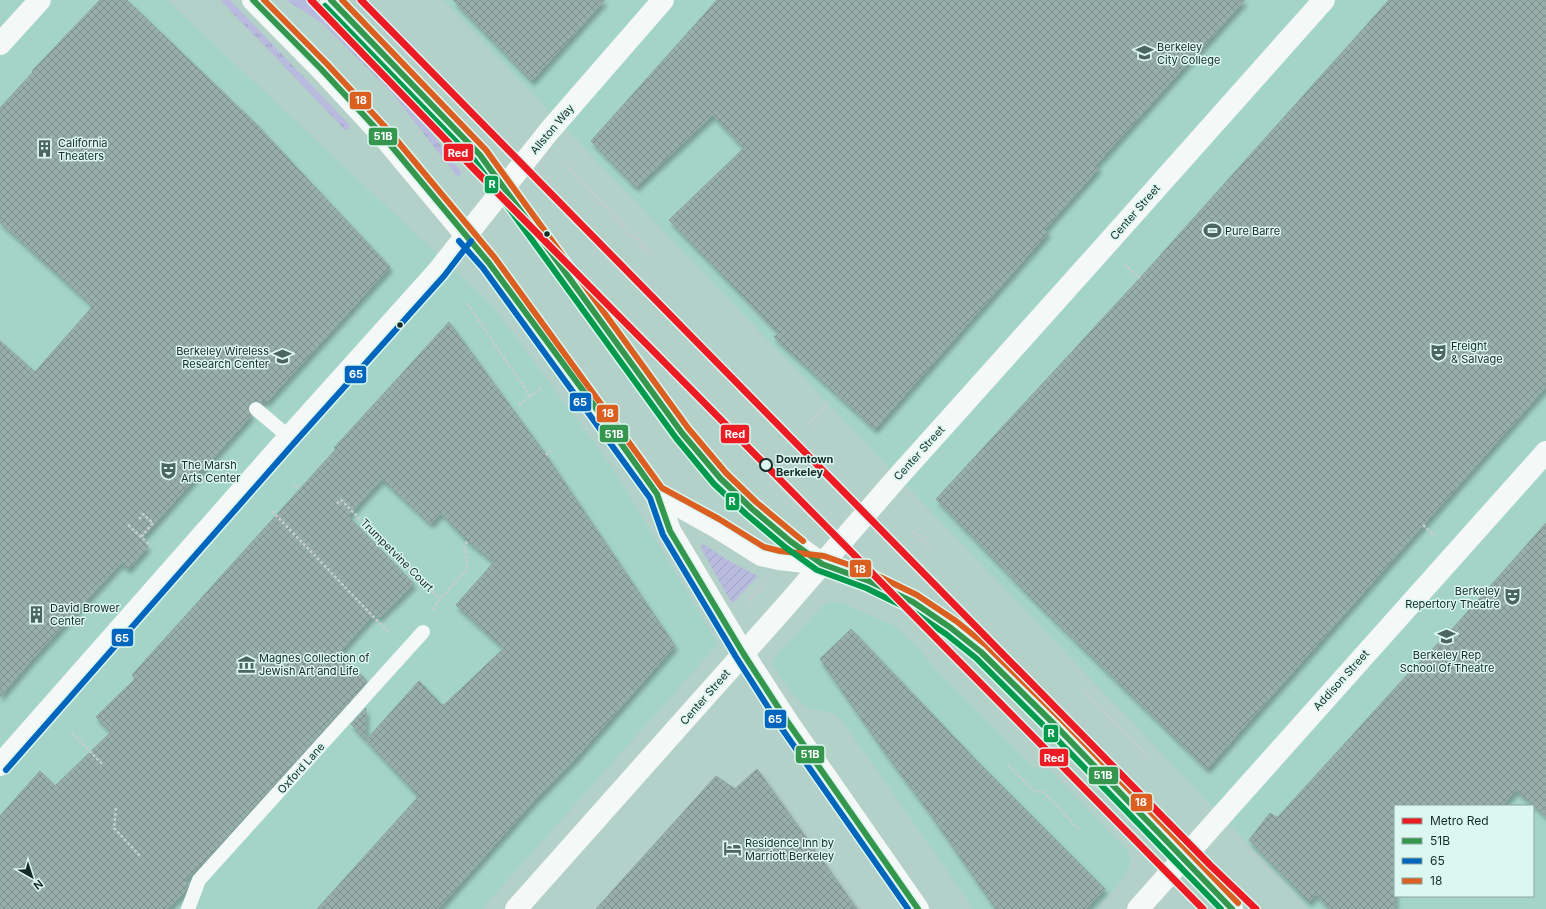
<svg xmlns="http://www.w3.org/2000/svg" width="1546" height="909" font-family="Inter,sans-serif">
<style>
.built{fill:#a4d4c8;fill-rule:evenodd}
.grass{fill:url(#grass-tufts)}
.garden{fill:url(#garden-furrows)}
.building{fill:url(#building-cross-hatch);stroke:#8ba3a0;filter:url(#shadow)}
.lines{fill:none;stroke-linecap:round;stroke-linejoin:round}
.path{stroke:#c5cecc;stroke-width:2.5;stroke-dasharray:3 2;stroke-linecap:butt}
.lane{stroke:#f4f8f7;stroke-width:14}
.street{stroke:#f4f8f7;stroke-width:22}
.secondary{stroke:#f4f8f7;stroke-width:22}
.bus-1-casing{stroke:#dcf7f0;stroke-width:9}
.bus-2-casing{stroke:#dcf7f0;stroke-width:9}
.bus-3-casing{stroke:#dcf7f0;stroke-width:9}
.bus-4-casing{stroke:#dcf7f0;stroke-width:9}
.bus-1{stroke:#35974e;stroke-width:6}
.bus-2{stroke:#0065bd;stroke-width:6}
.bus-3{stroke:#dc5f22;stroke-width:6}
.bus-4{stroke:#029a4d;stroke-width:6}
.metro-1-casing{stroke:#dcf7f0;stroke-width:10}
.metro-1{stroke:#ed1c24;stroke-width:7}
.bus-dot{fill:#152b26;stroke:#dcf7f0;stroke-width:1.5}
.stop-dot{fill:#dcf7f0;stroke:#152b26;stroke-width:2}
.labels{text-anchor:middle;stroke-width:3;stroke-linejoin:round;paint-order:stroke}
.poi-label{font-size:11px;fill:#152b26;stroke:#dcf7f0;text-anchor:start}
.street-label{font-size:11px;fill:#152b26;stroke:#dcf7f0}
.stop-label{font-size:11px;font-weight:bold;fill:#152b26;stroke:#dcf7f0;text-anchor:start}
.line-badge{stroke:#dcf7f0;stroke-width:1.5}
.badge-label{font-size:11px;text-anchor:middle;font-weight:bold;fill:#fff}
</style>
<defs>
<pattern id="grass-tufts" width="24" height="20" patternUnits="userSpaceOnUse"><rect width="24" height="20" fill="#b8bbdd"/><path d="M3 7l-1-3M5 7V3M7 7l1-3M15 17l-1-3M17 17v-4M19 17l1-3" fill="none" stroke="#9da1be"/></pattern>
<pattern id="garden-furrows" width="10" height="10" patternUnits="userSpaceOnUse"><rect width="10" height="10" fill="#b8bbdd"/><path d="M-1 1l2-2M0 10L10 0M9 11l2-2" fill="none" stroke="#9da1be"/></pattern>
<pattern id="building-cross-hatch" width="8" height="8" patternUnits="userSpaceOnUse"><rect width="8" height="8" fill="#98afac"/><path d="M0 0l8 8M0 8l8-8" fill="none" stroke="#7b8f8c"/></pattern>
<filter id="shadow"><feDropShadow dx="2.5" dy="4.5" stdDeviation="2" flood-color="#0004"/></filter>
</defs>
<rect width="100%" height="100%" fill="#b3d0c9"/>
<g class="built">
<polygon points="0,0 167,0 491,304 610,464 718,644 482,909 0,909"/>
<path d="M443,0H1546V909H1310ZM1395,806H1533V896H1395Z"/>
<polygon points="832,602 843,603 897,627 921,650 931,664 1033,767 1050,770 1127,849 1131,863 1121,882 1096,909 974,909 840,718 831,712 810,709 798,701 774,668 772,663 774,658 822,606"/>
</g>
<g class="grass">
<polygon points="220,0 230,0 350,125 349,130 345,130"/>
<polygon points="286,0 309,0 395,89 429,129 461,172 461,174 459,176 456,175 392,93 322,23"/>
<polygon points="354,0 368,0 417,49 426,74"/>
</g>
<polygon class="garden" points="702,543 729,561 758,576 732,604 701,548"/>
<g class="building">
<polygon points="100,0 127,0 255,123 390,267 267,402 265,400 262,403 258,401 254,401 250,403 248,408 251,416 141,539 148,547 128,569 121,563 30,662 0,697 0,341 35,372 93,306 0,222 0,108 33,72 32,71"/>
<polygon points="453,0 605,0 532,81"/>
<polygon points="717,0 1245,0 1095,166 1099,168 1044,230 1048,233 875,429 774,337 779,333 669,220 744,148 713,115 636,187 591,141"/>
<polygon points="1389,0 1546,0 1546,387 1207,769 1035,601 936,499 1140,278"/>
<polygon points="449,322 546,455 675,646 575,759 533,802 438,909 317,909 419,796 366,740 419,681 443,706 504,648 456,605 494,562 468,541 441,513 431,524 382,479 348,516 414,584 379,618 374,614 339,653 366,680 366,683 202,864 185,880 188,884 186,891 167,909 0,909 0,816 40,771 55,786 111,732 96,717 135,679 132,675 336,449 334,448"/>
<polygon points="1546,523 1546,816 1516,790 1502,806 1395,806 1395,909 1330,909 1316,894 1309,902 1249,840 1270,813 1277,818 1408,674 1454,627"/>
<polygon points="851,629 978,762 1105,889 1086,909 996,909 930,813 889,758 820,659"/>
<polygon points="366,708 366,740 351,724"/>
<polygon points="757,769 857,909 596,909 716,776 735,789"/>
</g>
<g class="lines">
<g class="path">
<polyline points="567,166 649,252"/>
<polyline points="1124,264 1140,278"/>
<polyline points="467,303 530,396"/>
<polyline points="519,405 543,387"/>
<polyline points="808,425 830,402"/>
<polyline points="546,455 551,450"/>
<polyline points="295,485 299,489"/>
<polyline points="337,504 341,500 440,599"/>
<polyline points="272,511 390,634"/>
<polyline points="139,519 143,514 153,523 141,537"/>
<polyline points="128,525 151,546"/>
<polyline points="1423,525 1435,536"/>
<polyline points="913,531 929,547"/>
<polyline points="746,604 764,583"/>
<polyline points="433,610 440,599 468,569 464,545 468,541"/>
<polyline points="1083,690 1148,757"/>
<polyline points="72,733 102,764"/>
<polyline points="1008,765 1034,791 1044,792 1078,829"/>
<polyline points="116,808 114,828 141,857"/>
</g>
<g class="lane">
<polyline points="256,409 289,437"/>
<polyline points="188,909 199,880 423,632"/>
</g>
<g class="street">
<polyline points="0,44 40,0"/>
<polyline points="0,765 289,437 438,271 550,130 663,0"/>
<polyline points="516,909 784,608 896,479 1104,247 1324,0"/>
<polyline points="1138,909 1546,452"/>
</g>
<g class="secondary">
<polyline points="253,0 321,69 383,136 489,263 657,494 715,526 761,555 779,559 822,564 869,581 913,602 951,628 981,652 1054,724 1232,909"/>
<polyline points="331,0 441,113 480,155 682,433 720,478 751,508 790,541 821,563"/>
<polyline points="657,494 670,531 743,653 787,721 918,909"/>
</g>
<defs>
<g id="bus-1">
<polyline points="253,0 321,69 383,136 489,263 593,404 657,494 670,531 743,653 787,721 918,909"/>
<polyline points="331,0 480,155 682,433 720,478 751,508 790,541 822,564 869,581 913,602 951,628 981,652 1054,724 1232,909"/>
</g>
<g id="bus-2">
<polyline points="459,241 483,268 650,498 663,535 736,657 780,726 908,909"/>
<polyline points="6,770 295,442 444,276 471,241"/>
</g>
<g id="bus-3">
<polyline points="264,0 327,64 389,131 495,258 662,488 719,519 764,547 780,551 824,556 872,573 917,595 956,621 987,646 1060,718 1238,903"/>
<polyline points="342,0 486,150 688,428 726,473 756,502 803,541"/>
</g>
<polyline id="bus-4" points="325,6 474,160 676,438 714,484 746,514 785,547 817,570 866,588 909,609 946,634 976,658 1048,730 1221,909"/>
</defs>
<use href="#bus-1" class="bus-1-casing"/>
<use href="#bus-2" class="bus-2-casing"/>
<use href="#bus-3" class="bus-3-casing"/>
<use href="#bus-4" class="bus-4-casing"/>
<use href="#bus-1" class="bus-1"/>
<use href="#bus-2" class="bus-2"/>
<use href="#bus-3" class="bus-3"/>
<use href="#bus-4" class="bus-4"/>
<defs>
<g id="metro-1">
<polyline points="311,0 470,165 1203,909"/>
<polyline points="361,0 1210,865 1256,909"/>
</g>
</defs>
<use href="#metro-1" class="metro-1-casing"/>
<use href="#metro-1" class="metro-1"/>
</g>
<defs>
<symbol id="university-bare" viewBox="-9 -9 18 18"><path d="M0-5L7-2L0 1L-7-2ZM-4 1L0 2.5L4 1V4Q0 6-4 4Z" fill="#4c655f" stroke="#dcf7f0" stroke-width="2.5" paint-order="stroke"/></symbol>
<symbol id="building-bare" viewBox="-9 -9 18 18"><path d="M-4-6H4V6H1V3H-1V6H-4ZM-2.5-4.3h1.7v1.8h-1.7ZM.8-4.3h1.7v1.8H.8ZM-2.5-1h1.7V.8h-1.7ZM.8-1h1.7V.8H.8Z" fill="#4c655f" stroke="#dcf7f0" stroke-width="2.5" paint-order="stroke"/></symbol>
<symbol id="stadium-bare" viewBox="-9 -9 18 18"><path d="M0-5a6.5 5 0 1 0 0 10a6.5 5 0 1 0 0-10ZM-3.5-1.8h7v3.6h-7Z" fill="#4c655f" stroke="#dcf7f0" stroke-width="2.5" paint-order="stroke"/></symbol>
<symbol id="theatre-bare" viewBox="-9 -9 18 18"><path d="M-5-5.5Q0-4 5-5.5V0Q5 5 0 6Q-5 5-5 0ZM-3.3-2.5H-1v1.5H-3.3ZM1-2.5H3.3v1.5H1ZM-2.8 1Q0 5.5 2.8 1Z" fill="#4c655f" stroke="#dcf7f0" stroke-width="2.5" paint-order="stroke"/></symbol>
<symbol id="museum-bare" viewBox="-9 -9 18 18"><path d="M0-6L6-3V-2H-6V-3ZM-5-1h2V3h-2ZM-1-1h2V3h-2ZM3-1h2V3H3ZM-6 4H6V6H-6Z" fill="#4c655f" stroke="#dcf7f0" stroke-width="2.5" paint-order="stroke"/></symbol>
<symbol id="hotel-bare" viewBox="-9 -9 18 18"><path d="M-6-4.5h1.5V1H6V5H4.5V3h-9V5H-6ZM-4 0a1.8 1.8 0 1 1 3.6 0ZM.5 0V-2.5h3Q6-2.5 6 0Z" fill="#4c655f" stroke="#dcf7f0" stroke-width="2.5" paint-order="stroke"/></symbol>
</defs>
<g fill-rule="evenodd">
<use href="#university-bare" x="1132" y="40" width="25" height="25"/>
<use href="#building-bare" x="32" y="136" width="25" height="25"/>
<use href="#stadium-bare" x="1200" y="218" width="25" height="25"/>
<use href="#theatre-bare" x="1426" y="340" width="25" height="25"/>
<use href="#university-bare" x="270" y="344" width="25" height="25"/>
<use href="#theatre-bare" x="156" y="458" width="25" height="25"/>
<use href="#theatre-bare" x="1500" y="584" width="25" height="25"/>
<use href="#building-bare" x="24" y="602" width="25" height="25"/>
<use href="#university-bare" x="1434" y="624" width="25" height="25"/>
<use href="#museum-bare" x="234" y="652" width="25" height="25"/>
<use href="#hotel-bare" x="720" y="836" width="25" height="25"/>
</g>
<g class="bus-dot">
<circle cx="547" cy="234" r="3.5"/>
<circle cx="400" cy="325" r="3.5"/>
</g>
<circle class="stop-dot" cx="766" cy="465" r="6"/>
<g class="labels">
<g class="poi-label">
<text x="1157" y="51">Berkeley<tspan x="1157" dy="13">City College</tspan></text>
<text x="58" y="147">California<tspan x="58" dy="13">Theaters</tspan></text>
<text x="1225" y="235">Pure Barre</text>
<text x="1451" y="350">Freight<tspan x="1451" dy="13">&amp; Salvage</tspan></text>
<text x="269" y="355" text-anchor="end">Berkeley Wireless<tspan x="269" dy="13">Research Center</tspan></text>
<text x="181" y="469">The Marsh<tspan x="181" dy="13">Arts Center</tspan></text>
<text x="1500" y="595" text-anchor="end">Berkeley<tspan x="1500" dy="13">Repertory Theatre</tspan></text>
<text x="50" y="612">David Brower<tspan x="50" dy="13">Center</tspan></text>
<text x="1447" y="659" text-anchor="middle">Berkeley Rep<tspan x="1447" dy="13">School Of Theatre</tspan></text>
<text x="259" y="662">Magnes Collection of<tspan x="259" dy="13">Jewish Art and Life</tspan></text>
<text x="745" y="847">Residence Inn by<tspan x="745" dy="13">Marriott Berkeley</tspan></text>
</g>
<g class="street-label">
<text transform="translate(552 129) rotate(-50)" y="4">Allston Way</text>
<text transform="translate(1135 212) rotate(-49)" y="4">Center Street</text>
<text transform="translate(919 453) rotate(-48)" y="4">Center Street</text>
<text transform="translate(397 555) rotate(45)" y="4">Trumpetvine Court</text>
<text transform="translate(1341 680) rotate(-48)" y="4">Addison Street</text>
<text transform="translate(705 697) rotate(-49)" y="4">Center Street</text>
<text transform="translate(301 768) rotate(-48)" y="4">Oxford Lane</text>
</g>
<g class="stop-label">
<text x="776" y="463">Downtown<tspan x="776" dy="13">Berkeley</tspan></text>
</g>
</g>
<g class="line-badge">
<rect x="349" y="91" width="23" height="19" rx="4" fill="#dc5f22"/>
<rect x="368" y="127" width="30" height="19" rx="4" fill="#35974e"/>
<rect x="443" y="143" width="31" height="19" rx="4" fill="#ed1c24"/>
<rect x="484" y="175" width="15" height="19" rx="4" fill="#029a4d"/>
<rect x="344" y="365" width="23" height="19" rx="4" fill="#0065bd"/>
<rect x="569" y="392" width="23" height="20" rx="4" fill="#0065bd"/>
<rect x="596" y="404" width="23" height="19" rx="4" fill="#dc5f22"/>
<rect x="599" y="424" width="30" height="19" rx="4" fill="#35974e"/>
<rect x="720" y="424" width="30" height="20" rx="4" fill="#ed1c24"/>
<rect x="725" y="492" width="15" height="19" rx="4" fill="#029a4d"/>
<rect x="849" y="559" width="23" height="19" rx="4" fill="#dc5f22"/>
<rect x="111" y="628" width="23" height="19" rx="4" fill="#0065bd"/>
<rect x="764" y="709" width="23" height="20" rx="4" fill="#0065bd"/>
<rect x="1043" y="724" width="16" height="19" rx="4" fill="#029a4d"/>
<rect x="795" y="745" width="30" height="19" rx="4" fill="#35974e"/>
<rect x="1039" y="748" width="30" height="19" rx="4" fill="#ed1c24"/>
<rect x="1088" y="766" width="31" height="19" rx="4" fill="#35974e"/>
<rect x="1130" y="793" width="23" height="19" rx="4" fill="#dc5f22"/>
</g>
<g class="badge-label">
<text x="361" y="104">18</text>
<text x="383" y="140">51B</text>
<text x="458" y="157">Red</text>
<text x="492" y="188">R</text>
<text x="356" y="378">65</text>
<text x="580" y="406">65</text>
<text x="608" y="417">18</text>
<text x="614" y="438">51B</text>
<text x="735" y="438">Red</text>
<text x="732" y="505">R</text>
<text x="860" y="573">18</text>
<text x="122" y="642">65</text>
<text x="775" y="723">65</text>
<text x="1051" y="737">R</text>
<text x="810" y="758">51B</text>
<text x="1054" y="762">Red</text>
<text x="1103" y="779">51B</text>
<text x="1141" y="806">18</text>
</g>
<rect x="1394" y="805" width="140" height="92" fill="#dcf7f0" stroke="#8ca59f"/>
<rect x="1402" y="818" width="20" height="6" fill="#ed1c24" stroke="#8ca59f"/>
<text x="1430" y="825" font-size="12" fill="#152b26">Metro Red</text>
<rect x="1402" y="838" width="20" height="6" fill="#35974e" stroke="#8ca59f"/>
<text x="1430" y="845" font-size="12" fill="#152b26">51B</text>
<rect x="1402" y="858" width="20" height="6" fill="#0065bd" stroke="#8ca59f"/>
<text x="1430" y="865" font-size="12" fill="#152b26">65</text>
<rect x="1402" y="878" width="20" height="6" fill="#dc5f22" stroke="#8ca59f"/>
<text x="1430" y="885" font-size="12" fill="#152b26">18</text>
<g transform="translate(32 877) rotate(141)" stroke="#dcf7f0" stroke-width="3" paint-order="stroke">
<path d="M0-3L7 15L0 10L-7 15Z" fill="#152b26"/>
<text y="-6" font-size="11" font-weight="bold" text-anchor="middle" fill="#152b26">N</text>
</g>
</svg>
